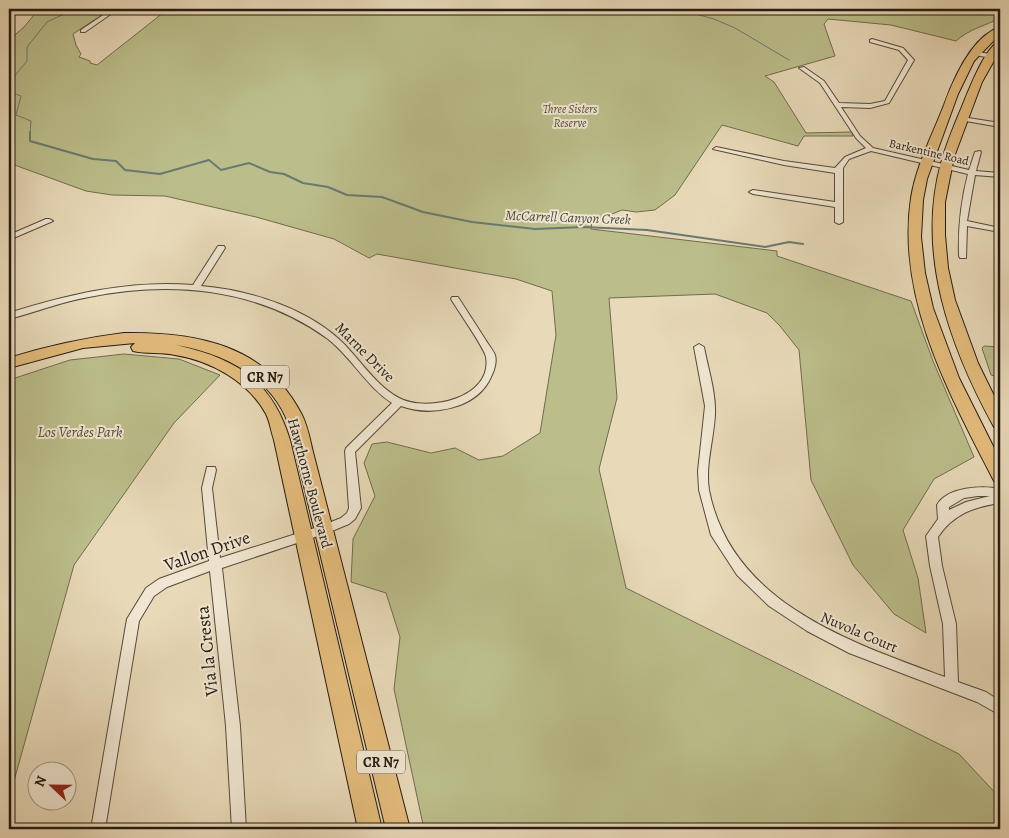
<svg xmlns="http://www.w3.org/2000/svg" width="1009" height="838" font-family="Alegreya,serif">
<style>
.green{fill:#bbbe8b;stroke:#706c4e}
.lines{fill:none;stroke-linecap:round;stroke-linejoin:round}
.stream-far1{stroke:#697a71;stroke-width:1}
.stream{stroke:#697a71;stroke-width:2}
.minor-casing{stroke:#554a3a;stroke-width:2}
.primary-casing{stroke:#241a10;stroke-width:2}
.minor{fill:#f0e6d1;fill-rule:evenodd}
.primary{fill:#e4bc7c;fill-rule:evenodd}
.labels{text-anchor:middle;stroke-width:4;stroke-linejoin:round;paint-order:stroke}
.far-park-label{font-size:12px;font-style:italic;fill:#514b35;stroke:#f0e6d1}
.far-street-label{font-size:12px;fill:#241a10;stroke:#f0e6d1}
.far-water-label{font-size:14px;font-style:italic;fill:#464a41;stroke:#f0e6d1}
.shield{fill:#f0e6d1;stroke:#61574a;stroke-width:1}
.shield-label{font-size:14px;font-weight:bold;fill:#241a10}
.street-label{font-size:15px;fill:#241a10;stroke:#f0e6d1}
.park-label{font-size:15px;font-style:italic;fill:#514b35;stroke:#f0e6d1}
.near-street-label{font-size:18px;fill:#241a10;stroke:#f0e6d1}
</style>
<rect width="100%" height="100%" fill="#e8d9b8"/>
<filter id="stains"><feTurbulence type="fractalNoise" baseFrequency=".004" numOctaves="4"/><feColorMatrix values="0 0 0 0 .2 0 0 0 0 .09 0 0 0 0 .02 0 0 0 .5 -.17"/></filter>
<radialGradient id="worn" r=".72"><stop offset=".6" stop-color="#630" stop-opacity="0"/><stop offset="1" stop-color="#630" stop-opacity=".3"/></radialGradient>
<g class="green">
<path d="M39,9H111L73,34L76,45L81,54L79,57L90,61V63L97,65L168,9H1000V18C985,26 969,29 956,41L891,25L828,19L824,24L835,56L765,76L774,82L806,133L852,132L853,136H804L798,146L722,125L675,195L655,210L636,212L622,210L592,222L591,229L777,251V256L911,301L933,361L974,457L934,479L903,530L918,578L926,633L894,614L853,565L811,480L799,350L780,326L767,313L715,294L609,298L617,398L599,469L626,588L959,754L1000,798V820L995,829H740L735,827L724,829H424L394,689L400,637L386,593L351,582L353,539L375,496L364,463L372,444L387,442L431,453L455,448L479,460L503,456L540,433L556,335L552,291L516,279L377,254L369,258L334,239L256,217L165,196L112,195L86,191L9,163V40L24,27Z"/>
<polygon points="984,346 1000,347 1000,378 991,375 982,348"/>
<polygon points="124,354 179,359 220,375 174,423 74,565 9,799 9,380 70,360"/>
</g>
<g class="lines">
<g class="stream-far1">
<polyline points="677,9 714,19 735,28 789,60"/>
<polyline points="9,83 27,61 27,47 47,22 64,14 69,9"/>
<polyline points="9,92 21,96 16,115 31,121 30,133"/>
</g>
<polyline class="stream" points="30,132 30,141 93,159 116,161 125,170 160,174 209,160 221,170 249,163 270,172 284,174 303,183 328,187 347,195 382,197 423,212 472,222 535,229 584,227 647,230 765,247 789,242 803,244"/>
<defs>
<g id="minor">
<polygon points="112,9 118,9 85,32 81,32 81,30"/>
<path d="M872,39L903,48L914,60L889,103L870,108L841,107L860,136L873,148L969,170L975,152L980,151L981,152L976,171L1000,173V177L975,175L967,221L1000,228V232L967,226L966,258H960L959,256C958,228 961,201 968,174L871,151L849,159L843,168V222L839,224L835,222V207L753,194L749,192L753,190L835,202V173L784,165L713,149L716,147L784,161L835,168L845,157L866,148L856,138L820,83L799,68L804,67L824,81L839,103L870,104L885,101L908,60L899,50L870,42V40Z"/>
<polygon points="973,51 1000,56 1000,60 971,54 971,52"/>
<polygon points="962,117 1000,123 1000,127 960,120 960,118"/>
<polygon points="46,219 49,219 53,221 9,240 9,235"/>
<path d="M218,246H224L225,248L201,286C250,290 310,309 345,345C362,363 377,386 399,398C427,413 493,398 486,357C485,349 457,309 451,299L452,297H458C467,311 476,325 485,339C488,344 493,350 495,355C497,362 494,371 491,377C477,409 431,417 401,406L355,452L361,508L355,519L349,524L327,533L222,568L240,726L246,829H232L226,726L210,571L167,587L154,596L139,621L105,829H91L127,619L146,588L159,579L209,561L202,488L207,467H215L216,470L212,488L220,558L321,526L341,518L347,513L349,508L345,451L346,448L392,403C366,386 352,358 328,339C258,288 172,280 89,297C61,302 36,312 9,319V313C69,294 130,280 193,285Z"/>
<path d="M699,344L704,347C708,369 716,392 715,414C714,439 705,465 709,490C731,603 850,642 945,677L943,624L930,566L926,536L938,519L937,505C947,487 982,485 1000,489V503C974,507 953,514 938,537L942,566L956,624L958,682L986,692L1000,701V715L977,702L849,653L807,631L769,606L737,575L711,535L699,490L698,471L705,406L694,347ZM978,496H990L966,502L949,510V507L964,498Z"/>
</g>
<g id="primary">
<path d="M1000,27V34L974,61L958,94L927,179L923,200L921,237L925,273L933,308L959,378L1000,460V483L994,481C950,395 896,299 911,198C916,166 932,136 944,105C953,80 972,36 1000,27Z"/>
<path d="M1000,41V50L982,82L954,157L945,202V235L948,268L955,300L978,363L1000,408V429L994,427C950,347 916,254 941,163C947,141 957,119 965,99C971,85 986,46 1000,41Z"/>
<path d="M124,333C195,332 266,344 302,415C308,427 310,440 313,452L410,829H386L291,432C277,380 226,353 176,345C235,358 272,380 290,440L382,829H358L274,440C271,431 270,422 266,414C248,381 211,361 175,355C161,352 146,354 133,351L131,347L135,343L83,348L9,368V358C47,346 84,338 124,333Z"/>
</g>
</defs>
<use href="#minor" class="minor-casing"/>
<use href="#primary" class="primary-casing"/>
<use href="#minor" class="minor"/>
<use href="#primary" class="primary"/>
</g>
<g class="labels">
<g class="far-park-label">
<text x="570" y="113">Three Sisters<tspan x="570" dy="14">Reserve</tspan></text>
</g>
<g class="far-street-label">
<text transform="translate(929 152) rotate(13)" y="4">Barkentine Road</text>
</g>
<g class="far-water-label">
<text transform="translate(568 217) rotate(2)" y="5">McCarrell Canyon Creek</text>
</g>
<g class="shield">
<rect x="241" y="365.5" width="48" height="23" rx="4"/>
<rect x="357" y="750.5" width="48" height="23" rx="4"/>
</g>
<g class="shield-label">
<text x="265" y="382">CR N7</text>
<text x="381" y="767">CR N7</text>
</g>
<g class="street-label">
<text transform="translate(365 352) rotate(45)" y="5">Marne Drive</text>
<text transform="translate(310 483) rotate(75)" y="5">Hawthorne Boulevard</text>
<text transform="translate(859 632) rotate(23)" y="5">Nuvola Court</text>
</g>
<g class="park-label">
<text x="80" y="437">Los Verdes Park</text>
</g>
<g class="near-street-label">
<text transform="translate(207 551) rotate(-19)" y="6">Vallon Drive</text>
<text transform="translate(207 651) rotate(-96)" y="6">Via la Cresta</text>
</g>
</g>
<rect width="1009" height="838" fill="none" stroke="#e8d9b8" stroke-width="30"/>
<rect x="10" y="10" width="989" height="818" fill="none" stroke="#241a10" stroke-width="2.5"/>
<rect x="15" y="15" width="979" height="808" fill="none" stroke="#241a10"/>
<g transform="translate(52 786) rotate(292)"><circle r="24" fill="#f0e6d1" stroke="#9e9484"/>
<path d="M0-4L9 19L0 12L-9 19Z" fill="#8f2418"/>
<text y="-8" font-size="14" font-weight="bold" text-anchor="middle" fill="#241a10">N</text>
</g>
<rect width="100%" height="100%" filter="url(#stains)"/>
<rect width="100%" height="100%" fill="url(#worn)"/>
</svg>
